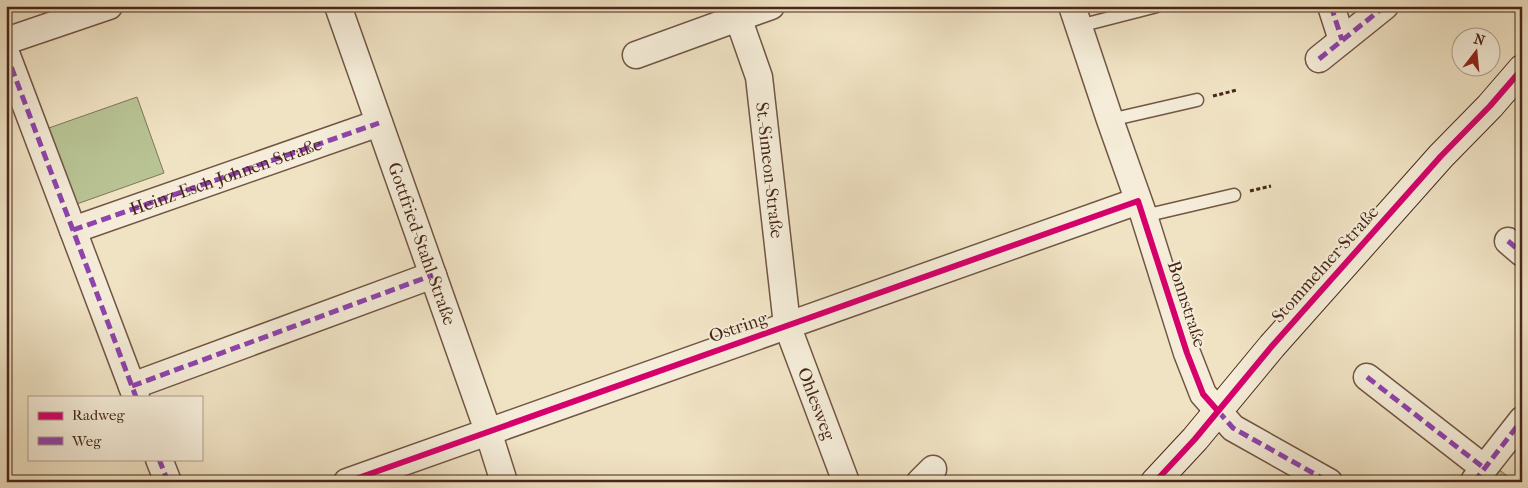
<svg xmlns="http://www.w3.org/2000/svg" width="1528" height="488" font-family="'IM FELL French Canon',serif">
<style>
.green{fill:#b9c495;stroke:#807657}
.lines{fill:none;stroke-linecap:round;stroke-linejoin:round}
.lane-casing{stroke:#725644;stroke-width:15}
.street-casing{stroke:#725644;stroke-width:29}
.secondary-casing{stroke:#482719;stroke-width:30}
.path{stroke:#482719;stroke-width:3;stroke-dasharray:4 2.5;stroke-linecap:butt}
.lane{stroke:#f5edd9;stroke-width:12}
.street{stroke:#f5edd9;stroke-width:26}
.secondary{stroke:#f5edd9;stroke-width:28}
.quiet{stroke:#8e44ad;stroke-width:5;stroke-dasharray:10 5;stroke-linecap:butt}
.cycleway-casing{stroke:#f5edd9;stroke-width:9}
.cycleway{stroke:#d6006c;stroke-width:6}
.labels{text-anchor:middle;stroke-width:4;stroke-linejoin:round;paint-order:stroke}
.street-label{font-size:18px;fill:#482719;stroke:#f5edd9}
</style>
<rect width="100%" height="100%" fill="#f0e3c4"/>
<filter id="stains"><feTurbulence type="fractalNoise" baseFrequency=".004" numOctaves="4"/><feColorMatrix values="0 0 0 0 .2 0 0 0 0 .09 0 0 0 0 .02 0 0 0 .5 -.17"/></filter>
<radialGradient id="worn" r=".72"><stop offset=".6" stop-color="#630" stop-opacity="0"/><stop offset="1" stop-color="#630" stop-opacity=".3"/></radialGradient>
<g class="green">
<polygon points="137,97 164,173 74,205 46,129"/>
<polygon points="1497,468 1515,482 1486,482"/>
</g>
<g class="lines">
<defs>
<g id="lane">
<polyline points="1079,26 1157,6"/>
<polyline points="1110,120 1197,100"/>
<polyline points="1144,216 1234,195"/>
</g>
<g id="street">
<path id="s1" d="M338,6L488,431L504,482"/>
<path id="s2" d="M734,6L759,77L787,325L846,482"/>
<polyline points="1072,6 1110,120 1144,216 1187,353 1203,394 1233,428 1329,482"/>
<polyline points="1331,6 1342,40"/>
<polyline points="6,41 109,6"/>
<polyline points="6,53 136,397"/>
<polyline points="636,55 771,6"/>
<polyline points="1319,59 1385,6"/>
<polyline points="73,230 379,123"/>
<polyline points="1508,241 1522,253"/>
<polyline points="1367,377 1484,468"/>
<polyline points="132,386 433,275"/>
<polyline points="159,459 168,482"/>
<polyline points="1474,481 1522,420"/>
<polyline points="347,482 1138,201"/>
<polyline points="920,482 933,469"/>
</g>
<polyline id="secondary" points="1155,482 1195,439 1272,346 1441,156 1490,106 1522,69"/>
</defs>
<use href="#lane" class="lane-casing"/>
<use href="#street" class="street-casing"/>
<use href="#secondary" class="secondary-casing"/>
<g class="path">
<polyline points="1213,96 1237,90"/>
<polyline points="1250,191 1271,186"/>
</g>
<use href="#lane" class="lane"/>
<use href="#street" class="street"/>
<use href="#secondary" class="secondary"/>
<g class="quiet">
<polyline points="1331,6 1342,40"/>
<polyline points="6,53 136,397"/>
<polyline points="1319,59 1385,6"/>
<path id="s3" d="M73,230L379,123"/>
<polyline points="1508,241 1522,253"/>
<polyline points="1367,377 1484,468"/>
<polyline points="132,386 433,275"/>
<polyline points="1218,411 1233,428 1329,482"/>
<polyline points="159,459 168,482"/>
<polyline points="1474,482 1522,420"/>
</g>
<defs>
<g id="cycleway">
<polyline points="347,482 1138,201 1187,353 1203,394 1218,411"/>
<polyline points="1155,482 1195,439 1272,346 1441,156 1490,106 1522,69"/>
</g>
</defs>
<use href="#cycleway" class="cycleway-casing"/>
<use href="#cycleway" class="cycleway"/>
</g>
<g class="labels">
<g class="street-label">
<text dy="6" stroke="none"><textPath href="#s2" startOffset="169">St.-Simeon-Straße</textPath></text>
<text dy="6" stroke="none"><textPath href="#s3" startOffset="162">Heinz-Esch-Johnen-Straße</textPath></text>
<text dy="6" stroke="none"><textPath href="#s1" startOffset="252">Gottfried-Stahl-Straße</textPath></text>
<text transform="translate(1325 264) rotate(-48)" y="6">Stommelner Straße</text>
<text transform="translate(1187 304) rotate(72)" y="6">Bonnstraße</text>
<text transform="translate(738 327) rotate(-19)" y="6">Ostring</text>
<text dy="6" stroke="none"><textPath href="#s2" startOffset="409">Ohlesweg</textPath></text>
</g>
</g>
<rect width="1528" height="488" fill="none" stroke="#f0e3c4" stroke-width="25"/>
<rect x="8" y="8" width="1513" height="473" fill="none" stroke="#482719" stroke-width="2.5"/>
<rect x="12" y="12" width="1503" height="463" fill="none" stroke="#482719"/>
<rect x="28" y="396" width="175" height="65" fill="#f5edd9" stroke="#b09e8c"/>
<rect x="38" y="412" width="25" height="8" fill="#d6006c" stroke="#b09e8c"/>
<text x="72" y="420" font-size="15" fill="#482719">Radweg</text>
<rect x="38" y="437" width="25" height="8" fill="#8e44ad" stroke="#b09e8c"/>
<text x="72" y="446" font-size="15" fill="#482719">Weg</text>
<g transform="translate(1476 52) rotate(16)"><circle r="24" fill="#f5edd9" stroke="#b09e8c"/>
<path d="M0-4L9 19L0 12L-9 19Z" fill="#8f2418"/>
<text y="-8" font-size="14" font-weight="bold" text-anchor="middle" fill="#482719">N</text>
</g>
<rect width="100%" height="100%" filter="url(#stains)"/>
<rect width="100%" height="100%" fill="url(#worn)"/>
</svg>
